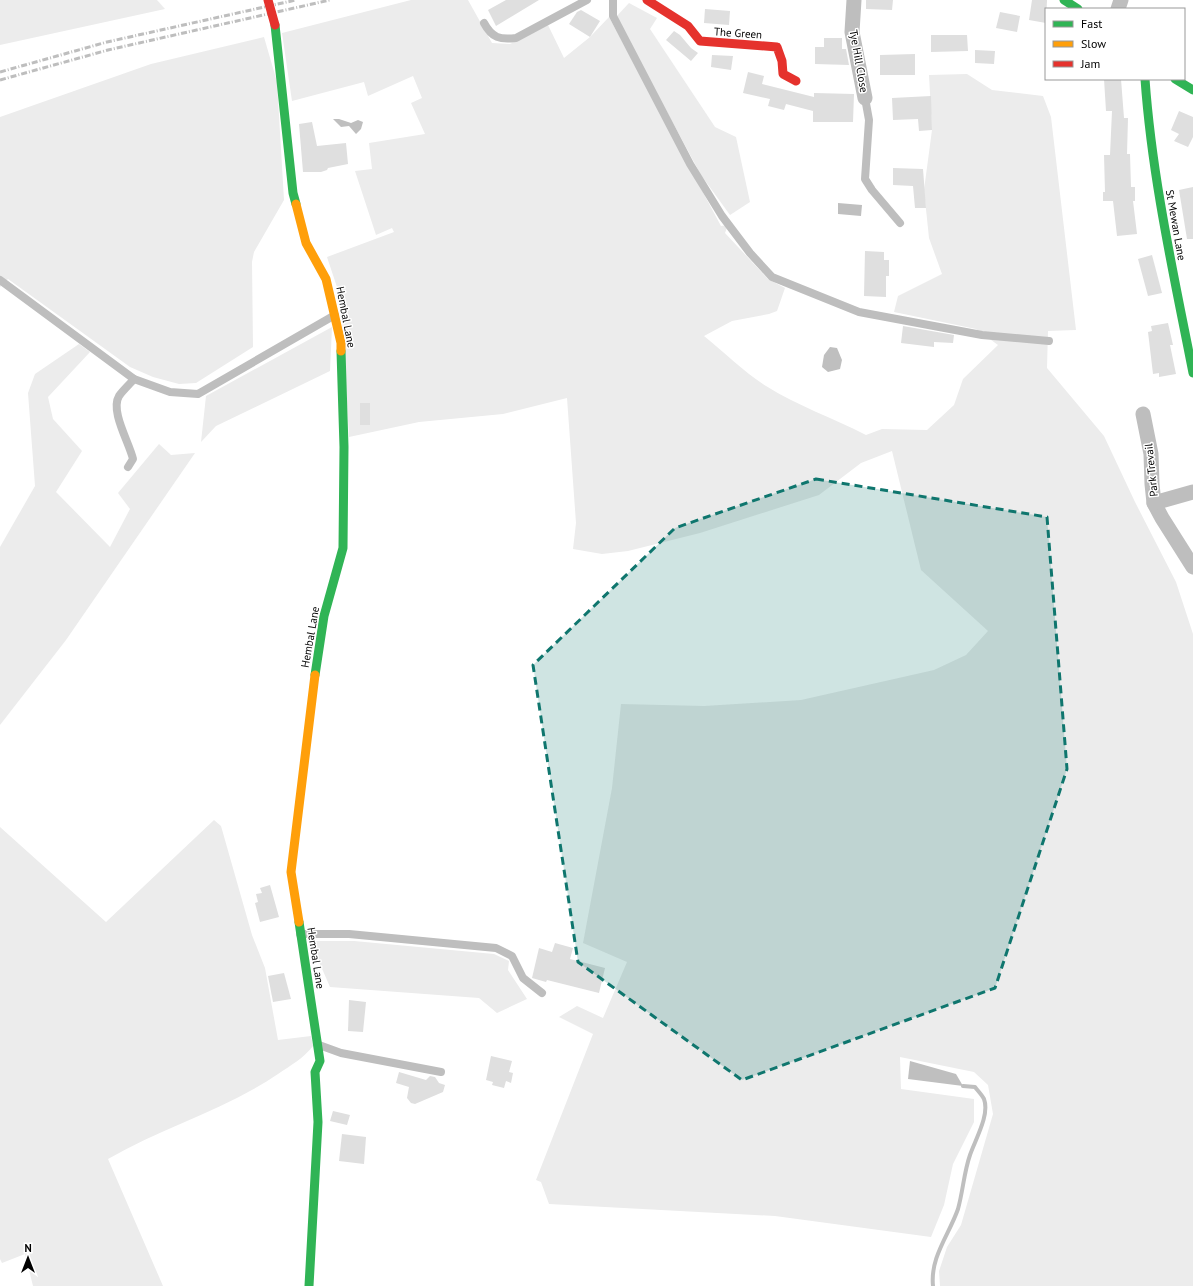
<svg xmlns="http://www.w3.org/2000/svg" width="1193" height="1286" font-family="'PT Sans',sans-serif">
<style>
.green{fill:#ececec}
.water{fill:#bfbfbf}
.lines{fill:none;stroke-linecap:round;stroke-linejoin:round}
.stream{stroke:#bfbfbf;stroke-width:4}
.building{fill:#dfdfdf}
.lane{stroke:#bebebe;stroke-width:8}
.street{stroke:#bebebe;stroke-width:15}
.fast{stroke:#30b455;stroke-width:9}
.slow{stroke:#ff9f0a;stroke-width:9}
.jam{stroke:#e5322d;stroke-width:9}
.rail{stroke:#bebebe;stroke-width:3;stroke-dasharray:6 2 1 2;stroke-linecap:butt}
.jam-bridge{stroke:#e5322d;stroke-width:9}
.marked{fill:#0f766e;fill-opacity:0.2;stroke:#0f766e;stroke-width:3;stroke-dasharray:8 5;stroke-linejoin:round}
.labels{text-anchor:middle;stroke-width:3;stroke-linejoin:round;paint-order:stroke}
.street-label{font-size:11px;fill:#000;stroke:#fff}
</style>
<rect width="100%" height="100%" fill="#fff"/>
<g class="green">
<polygon points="0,0 157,0 165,9 0,45"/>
<path d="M411,0H468L492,43L510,44L548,25L564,58L590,37L609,17L721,226L728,225L725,233L768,279L785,288L777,311L769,314L732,321L704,336C724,352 744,372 766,386C798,406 833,418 866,435L882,429L927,430L954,405L963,379L998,345L976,329L894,312L898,296L942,274L929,238L924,190L932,130L929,75L967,74L992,90L1043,96L1051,117L1076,330L1048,331L1047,368L1104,436L1135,502L1176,582L1193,634V1286H940L939,1271L947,1247L961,1225L993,1114L988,1085L974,1072L900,1057L901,1089L974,1099V1122L953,1164L944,1205L931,1237L775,1216L549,1204L541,1182L536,1180L593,1034L559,1017L577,1006L603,1018L627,962L583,943L612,788L621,704L704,706L801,700L934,670L966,655L988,631L921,570L892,451L861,463L819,495L700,533L628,551L602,554L573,549L576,523L567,398L503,414L419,422L349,437L341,299L327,257L394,232L392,228L376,235L355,171L372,169L369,143L425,134L411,103L422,98L413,76L368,96L364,82L292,101L282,33Z"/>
<polygon points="629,3 657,18 650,29 715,127 736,137 750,202 730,215 701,175 616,17"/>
<polygon points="264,37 277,82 284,200 254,252 252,262 253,347 196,383 179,384 153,377 130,367 8,279 0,287 0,117 151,64"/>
<polygon points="332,327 330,371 216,426 201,442 206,396"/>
<polygon points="79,344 90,352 48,397 53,419 82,451 56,492 110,547 130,509 118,493 159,444 171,455 195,453 66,640 0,725 0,547 35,486 28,393 35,374"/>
<path d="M214,820L221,826L252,935L265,968L278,1040L311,1036L313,1046C303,1059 291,1065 278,1074C225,1110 163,1127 108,1159L163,1286H33L25,1254L2,1263L0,1259V827L106,922Z"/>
<polygon points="310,941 354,941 494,954 509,961 508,970 527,999 497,1013 479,998 330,987"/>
</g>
<g class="water">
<polygon points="333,119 339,119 351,123 358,120 363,122 361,129 356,134 349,126 341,127"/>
<polygon points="838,203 862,205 861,216 838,214"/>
<polygon points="830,347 837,348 842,360 840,369 828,372 822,367 824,355"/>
<polygon points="910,1061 956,1074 963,1086 908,1079"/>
</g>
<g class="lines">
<path class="stream" d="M933,1286C930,1257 949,1235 958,1209C963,1191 964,1172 970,1155C975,1140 990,1115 984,1099C982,1095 978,1091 975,1087L963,1086"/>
</g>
<g class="building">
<polygon points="506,0 539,0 496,26 488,10"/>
<polygon points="866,0 893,0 892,10 866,9"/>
<polygon points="1032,0 1047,0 1046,23 1029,20"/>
<polygon points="705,9 730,11 729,25 704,23"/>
<polygon points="581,10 600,21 590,37 569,24 577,12"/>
<polygon points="1000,12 1020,16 1017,32 996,28"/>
<polygon points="674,31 680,35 691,48 698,53 691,61 666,40"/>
<polygon points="931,35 967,35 968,51 931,52"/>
<polygon points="824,38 842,38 842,49 846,49 849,65 815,64 815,47 824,47"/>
<polygon points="975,50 995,51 994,64 975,63"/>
<polygon points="915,54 915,75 880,75 880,55"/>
<polygon points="712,55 733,56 731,70 711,67"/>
<polygon points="748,72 764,76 762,84 814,97 814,93 854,94 853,122 813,122 813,111 786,104 784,110 768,106 770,99 743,93"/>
<polygon points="1104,79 1121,79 1124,118 1128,118 1127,154 1130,154 1131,187 1135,187 1135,201 1133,201 1137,234 1117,236 1113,201 1103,201 1103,192 1105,192 1104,155 1110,155 1112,111 1106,111"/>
<polygon points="931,96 932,130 919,131 918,119 893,120 892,98"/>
<polygon points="1179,111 1193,117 1193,137 1188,147 1174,141 1179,134 1171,130"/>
<polygon points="312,122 317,146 346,143 348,164 328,168 327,170 321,172 303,172 299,124"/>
<polygon points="893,168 923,169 926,208 915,208 913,186 893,185"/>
<polygon points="1193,187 1193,239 1187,239 1179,190"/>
<polygon points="865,251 884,252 884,260 889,260 889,276 886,276 886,297 864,296"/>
<polygon points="1152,255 1162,293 1148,296 1138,259"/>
<polygon points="1168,323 1173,345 1170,345 1176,374 1159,377 1159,373 1153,374 1148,332 1152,331 1151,326"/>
<polygon points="903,326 954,335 953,343 934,342 934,347 901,343"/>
<rect x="360" y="403" width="10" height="22"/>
<polygon points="270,885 279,917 260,922 255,903 258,902 256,894 262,893 260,888"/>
<polygon points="555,943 573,948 570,959 605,968 599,993 547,980 546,982 532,978 539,948 552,952"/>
<polygon points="284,973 291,999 273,1002 268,976"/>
<polygon points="349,1000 366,1002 363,1032 348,1031"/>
<polygon points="491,1056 512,1061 509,1072 513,1073 511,1083 506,1081 504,1088 492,1085 493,1082 486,1080"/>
<polygon points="399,1072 426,1080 430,1076 435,1077 439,1083 445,1085 443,1092 415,1104 411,1103 407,1098 409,1087 396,1083"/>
<polygon points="333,1111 350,1115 347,1125 330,1121"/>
<polygon points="342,1134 366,1137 364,1164 339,1161"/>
</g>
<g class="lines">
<g class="lane">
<polyline points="613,0 613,16 690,164 722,216 750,253 772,277 859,312 982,335 1049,341"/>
<path d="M484,23C492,38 500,40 516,38L587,0"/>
<polyline points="865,98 869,120 865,179 872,190 900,223"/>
<polyline points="0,280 134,379 170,392 198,394 335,315"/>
<path d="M128,467L133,459C129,442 110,411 119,396C123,390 130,384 134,379"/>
<polyline points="300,934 349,934 496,948 512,956 523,978 542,993"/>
<polyline points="319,1045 341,1053 441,1072"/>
</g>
<g class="street">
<polyline points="854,0 852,32 865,98"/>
<polyline points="1118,9 1121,0"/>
<polyline points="1143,414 1151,454 1152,484 1154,503 1162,518 1193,567"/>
<polyline points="1154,503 1193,492"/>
</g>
<g class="fast">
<polyline points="1064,0 1078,9"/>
<polyline points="275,25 293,193 296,204"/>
<path d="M1145,79C1152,178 1174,276 1193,373"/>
<polyline points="1175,79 1193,90"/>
<polyline points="315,675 324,616 343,548 344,447 341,351"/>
<polyline points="299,922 320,1061 315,1072 318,1122 309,1286"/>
</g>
<g class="slow">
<polyline points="296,204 306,243 326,279 341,343 341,351"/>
<polyline points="299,922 291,872 315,675"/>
</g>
<polyline class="jam" points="647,0 688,26 700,41 777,47 782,61 783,74 796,81"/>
<g class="rail">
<polyline points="0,72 107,42 296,0"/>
<polyline points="0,80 108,50 330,0"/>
</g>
<polyline class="jam-bridge" points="268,0 275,25"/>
</g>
<path class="marked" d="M816,479L1047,517L1067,769L995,988L742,1080L578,962L533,665L675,528Z"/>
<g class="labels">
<g class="street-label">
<text transform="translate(738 33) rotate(4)" y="4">The Green</text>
<text transform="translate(859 61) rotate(80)" y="4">Tye Hill Close</text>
<text transform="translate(1176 225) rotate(80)" y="4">St Mewan Lane</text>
<text transform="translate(346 317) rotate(79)" y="4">Hembal Lane</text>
<text transform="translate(1151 470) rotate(-96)" y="4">Park Trevail</text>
<text transform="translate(310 637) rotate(-80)" y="4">Hembal Lane</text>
<text transform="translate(316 958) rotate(81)" y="4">Hembal Lane</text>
</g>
</g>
<rect x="1045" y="8" width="140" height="72" fill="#ffffff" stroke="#999999"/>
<rect x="1053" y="21" width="20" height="6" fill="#30b455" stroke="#999999"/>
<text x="1081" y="28" font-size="12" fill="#000000">Fast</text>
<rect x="1053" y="41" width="20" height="6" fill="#ff9f0a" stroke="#999999"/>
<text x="1081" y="48" font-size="12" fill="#000000">Slow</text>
<rect x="1053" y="61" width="20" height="6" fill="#e5322d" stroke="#999999"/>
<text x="1081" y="68" font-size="12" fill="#000000">Jam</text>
<g transform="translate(28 1258)" stroke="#ffffff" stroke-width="3" paint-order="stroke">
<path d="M0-3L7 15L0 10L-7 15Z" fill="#000000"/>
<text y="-6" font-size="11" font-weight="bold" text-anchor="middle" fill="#000000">N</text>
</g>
</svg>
